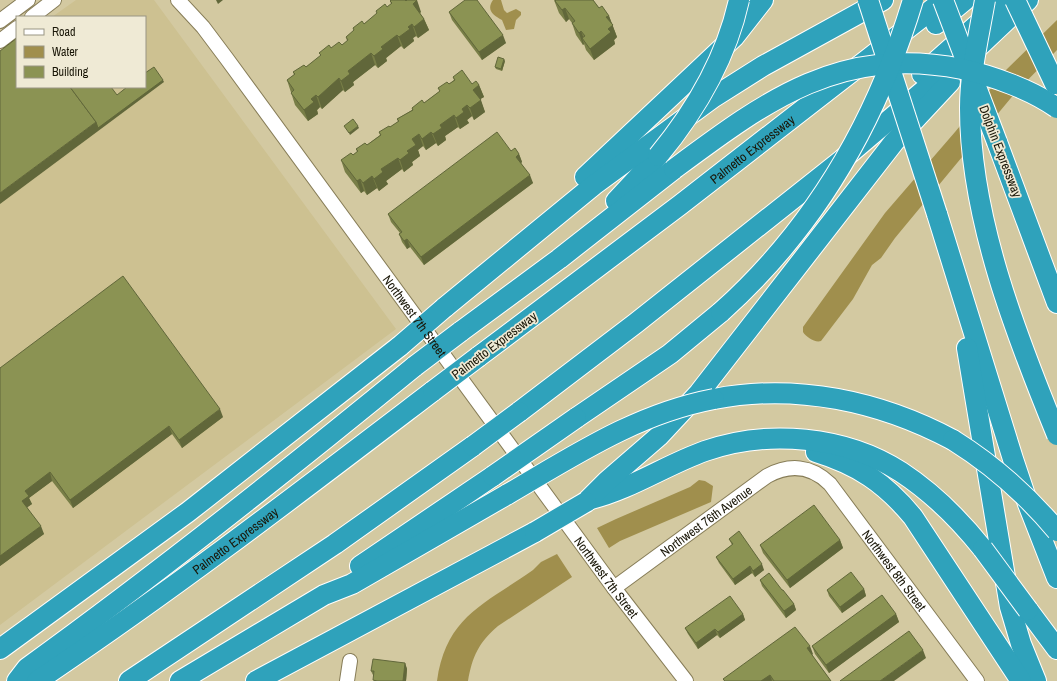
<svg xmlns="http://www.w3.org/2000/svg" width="1057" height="681" font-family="'Archivo Narrow',sans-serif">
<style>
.built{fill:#cdc191}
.water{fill:#a08f4d}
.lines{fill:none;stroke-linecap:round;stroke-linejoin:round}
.minor-casing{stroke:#877d58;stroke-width:16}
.highway-casing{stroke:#fff;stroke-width:22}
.minor{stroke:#fff;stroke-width:14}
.highway{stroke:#2fa2bb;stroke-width:20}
.highway-bridge-casing{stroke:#fff;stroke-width:22;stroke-linecap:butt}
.highway-bridge{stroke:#2fa2bb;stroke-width:20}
.wall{fill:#787e47}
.shaded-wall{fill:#61673a}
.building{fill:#8b9353;stroke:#61673a}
.labels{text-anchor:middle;stroke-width:3.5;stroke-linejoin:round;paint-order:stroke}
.street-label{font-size:13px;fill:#191607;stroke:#efead5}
</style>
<rect width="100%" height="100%" fill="#d3c9a1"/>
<polygon class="built" points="76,0 154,0 396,329 0,625 0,55 17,87 145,87 145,17 52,17"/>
<g class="water">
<path d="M493,0H501L504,10L507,13L516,9L521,12V15L516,20L514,29L506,30L502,20C493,15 486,10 493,0Z"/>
<path d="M1057,20V50L1015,93L895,238L881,258L872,265L853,299L821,341C815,343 806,337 803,332V327L885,213L955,132L1006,70Z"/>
<polygon points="699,480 705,481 713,486 711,502 620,541 609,548 597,528 616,519 690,487"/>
<path d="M557,554L572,577L498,626C479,642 472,657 468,681H437C446,616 485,604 533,570L541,562Z"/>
</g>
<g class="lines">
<defs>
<g id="minor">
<path id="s1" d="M178,0L203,27L227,59L614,588L686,681"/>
<polyline points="32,17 54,0"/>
<polyline points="0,21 28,0"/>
<polyline points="0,41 17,28"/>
<path id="s2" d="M614,588L767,476C789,464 811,465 830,484L977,681"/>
<polyline points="347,681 350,661"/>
</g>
<g id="highway">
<polyline points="936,24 965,0"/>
<polyline points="922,74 1005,0"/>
<polyline points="997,142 1057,303"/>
<polyline points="585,177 734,37 763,0"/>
<polyline points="616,201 658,156"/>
<polyline points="937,214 1013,459 1028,504 1057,578"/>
<polyline points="444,308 594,185 714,97 763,66 883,0"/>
<polyline points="460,332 559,259 674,169"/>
<polyline points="967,348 1010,607 1021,644 1036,681"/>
<path id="s3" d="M478,357L680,205L944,0"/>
<path d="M714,399C796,383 880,401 953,440"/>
<polyline points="519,412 636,323 843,159 929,86 973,52 1028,0"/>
<polyline points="576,418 670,354 721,312"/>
<path d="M816,452C858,465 885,483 913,517L1021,681"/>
<path d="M591,499C631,489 666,465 705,451C768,429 845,436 901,472C933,493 959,519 983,549"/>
<polyline points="586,502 607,481 659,436 699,393 894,142 950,82"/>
<polyline points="360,566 493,476"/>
<polyline points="1028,610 1057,649"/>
<polyline points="0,649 188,512 400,346"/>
<path d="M17,681L27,668C160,572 288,470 415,366"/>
<path id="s4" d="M37,681C173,590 303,490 433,391"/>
<polyline points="129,681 335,544 473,446"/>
<polyline points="180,681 324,595 352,584 508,494"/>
<polyline points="256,681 535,532"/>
</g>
</defs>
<use href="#minor" class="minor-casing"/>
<use href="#highway" class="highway-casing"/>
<use href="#minor" class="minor"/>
<use href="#highway" class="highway"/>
<defs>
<g id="highway-bridge">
<polyline points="868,0 937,214"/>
<polyline points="943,0 997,142"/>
<path d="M985,0C979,35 970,72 970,108C970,217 1016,335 1057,435"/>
<polyline points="1015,0 1055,84"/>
<path d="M658,156C696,110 726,59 739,0"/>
<path d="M674,169C767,100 840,45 962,69C993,76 1032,90 1057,108"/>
<path d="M721,312C815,228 877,120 913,0"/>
<polyline points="400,346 444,308"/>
<polyline points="415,366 460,332"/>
<polyline points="433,391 478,357"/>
<path d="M953,440C993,465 1027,495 1057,531"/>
<polyline points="473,446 519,412"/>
<polyline points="493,476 576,418"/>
<path d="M508,494C575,455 636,414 714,399"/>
<polyline points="535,532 586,502"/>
<polyline points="983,549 1028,610"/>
</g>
</defs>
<use href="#highway-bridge" class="highway-bridge-casing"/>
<use href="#highway-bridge" class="highway-bridge"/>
</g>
<g class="wall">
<polygon points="554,0 593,0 599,8 609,16 617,37 614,40 615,44 594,60 586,50 584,44 583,45 576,35 572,23 569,19 566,22 559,13"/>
<polygon points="390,1 421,12 420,13 424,19 429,30 418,38 416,36 413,38 414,41 404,49 401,46 386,58 387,61 378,68 375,65 353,82 354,85 345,92 343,90 322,109 320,107 317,110 318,114 308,121 295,105 287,80 294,75 293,72 306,67 321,56 319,53 331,48 342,45 347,41 346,37 354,31 353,28 364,24 377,14 376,11 387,7 391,4"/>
<polygon points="449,12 506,43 482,60 452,20"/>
<polygon points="505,61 502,71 496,69 495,67"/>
<polygon points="453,77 472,84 479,85 484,97 480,99 485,112 474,120 472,116 467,120 469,123 460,129 458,127 445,136 446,140 438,146 436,143 426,150 423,146 418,150 420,156 412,162 413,165 404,172 402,169 386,181 388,184 379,191 377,188 367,195 364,191 361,193 345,172 341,160 353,155 357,152 356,149 367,145 380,135 379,132 390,127 398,122 397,119 412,110 412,108 424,103 440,91 438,88 449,84 454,80"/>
<polygon points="519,154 522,162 521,163 533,183 424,265 410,247 407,249 402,242 399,234 400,233 391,222 388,214"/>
<polygon points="0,368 223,417 182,448 172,434 73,508 52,481 29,498 32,504 27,507 44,534 0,566"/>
<polygon points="729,539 764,570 755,577 752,573 735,585 719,563 716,557 732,545"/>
<polygon points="840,540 843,548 790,588 763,553 760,545"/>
<polygon points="760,580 782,590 794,604 796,610 786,618 762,586"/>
<polygon points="864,589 866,596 842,613 829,596 827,590"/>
<polygon points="743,614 745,620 720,638 717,635 698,649 688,634 685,628"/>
<polygon points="896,614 899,622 829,673 815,654 812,646"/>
<polygon points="813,654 812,655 831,681 724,681 723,679"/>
<polygon points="405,663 407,669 406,681 374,681 374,677 371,671"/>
</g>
<g class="shaded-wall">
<polygon points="216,0 223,0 218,4"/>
<polygon points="417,0 421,12 417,15 413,4"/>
<polygon points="565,8 569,19 566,22 562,10"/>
<polygon points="609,16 617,37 614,40 615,44 594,60 590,49 608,29 606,17"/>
<polygon points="424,19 429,30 418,38 414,27"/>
<polygon points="412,24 416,36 413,38 414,41 404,49 399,37 408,27"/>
<polygon points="581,31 585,42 582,38 584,44 583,45 579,33"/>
<polygon points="397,35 401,46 386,58 387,61 378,68 374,56 381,47"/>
<polygon points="503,35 506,43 482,60 479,52"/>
<polygon points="371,53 375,65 353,82 354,85 345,92 341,81 348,71"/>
<polygon points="504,59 505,61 502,71 501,69"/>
<polygon points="339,78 343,90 322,109 318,97"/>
<polygon points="163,80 164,82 0,204 0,193 96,122"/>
<polygon points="479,85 484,97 477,101 473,90"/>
<polygon points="316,95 320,107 317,110 318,114 308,121 304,110 311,99"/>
<polygon points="481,100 485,112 474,120 470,108"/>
<polygon points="467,105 472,116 467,120 469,123 460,129 456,118 462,109"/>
<polygon points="454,115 458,127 445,136 446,140 438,146 433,134 440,125"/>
<polygon points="358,126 359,128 350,135 349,133"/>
<polygon points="431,132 436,143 426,150 422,139"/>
<polygon points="419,134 423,146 418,150 420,156 412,162 413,165 404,172 400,160 407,151 412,139"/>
<polygon points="519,154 522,162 519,165 516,157"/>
<polygon points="398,158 402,169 386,181 388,184 379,191 374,179 381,169"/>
<polygon points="530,175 533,183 424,265 421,257"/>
<polygon points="372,176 377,188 367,195 363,183"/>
<polygon points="360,179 364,191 361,193 357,181"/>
<polygon points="407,239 410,247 407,249 404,241"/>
<polygon points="220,409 223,417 182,448 179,440"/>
<polygon points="169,426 172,434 73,508 70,500"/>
<polygon points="50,472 52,481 29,498 32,504 25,509 22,501 25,491"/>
<polygon points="41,526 44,534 0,566 0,556"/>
<polygon points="840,540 843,548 790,588 787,580"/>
<polygon points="762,564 764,570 755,577 753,571"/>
<polygon points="750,566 752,573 735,585 733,579"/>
<polygon points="864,589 866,596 842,613 840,607"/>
<polygon points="794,604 796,610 786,618 784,611"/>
<polygon points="743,614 745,620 720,638 718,632"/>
<polygon points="896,614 899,622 829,673 826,665"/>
<polygon points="715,629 717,635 698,649 696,643"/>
<polygon points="810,646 813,654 810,656 807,648"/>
<polygon points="923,650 926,658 894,681 880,681"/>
<polygon points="405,663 407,669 406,681 403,681"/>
<polygon points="770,675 772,681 761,681"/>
</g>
<g class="building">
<polygon points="391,0 405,0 406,1 407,0 417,0 413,4 424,19 414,27 412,24 408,27 410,29 399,37 397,35 381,47 383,49 374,56 371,53 348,71 350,74 341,81 339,78 318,97 316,95 311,99 314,102 304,110 291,93 294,90 287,80 295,74 293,72 304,65 306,67 321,55 319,53 329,45 331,48 339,42 342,45 348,40 346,37 354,30 353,28 362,21 364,24 377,13 376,11 385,4 387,7 392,3 390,1"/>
<polygon points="465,0 477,0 503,35 479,52 449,12"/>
<polygon points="556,0 593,0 599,8 602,6 609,16 606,17 613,25 608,29 611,32 590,49 582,38 585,36 581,31 579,33 572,23 575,21 565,8 562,10 555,1"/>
<polygon points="17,38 17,87 70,87 96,122 0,193 0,51"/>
<polygon points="498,57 504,59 501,69 495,67"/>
<polygon points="154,67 163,80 98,128 96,122 70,87 111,87 117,95 127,87 145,87 145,73"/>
<polygon points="462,70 472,84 476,81 479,85 473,90 481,100 470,108 467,105 462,109 464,112 456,118 454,115 440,125 442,128 433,134 431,132 422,139 419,134 412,139 416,145 407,151 409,153 400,160 398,158 381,169 383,172 374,179 372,176 363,183 360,179 357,181 341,160 351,153 353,155 358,151 356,149 365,143 367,145 381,135 379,132 389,126 390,127 399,121 397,119 413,110 412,108 422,100 424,103 440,91 438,88 447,82 449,84 455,80 453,77"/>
<polygon points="353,119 358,126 349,133 344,126"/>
<polygon points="497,132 511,151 515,148 519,154 516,157 530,175 421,257 407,239 404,241 399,234 402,232 388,214"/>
<polygon points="123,276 220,409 179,440 169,426 70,500 50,472 25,491 29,496 22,501 41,526 0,556 0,368"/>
<polygon points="814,505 840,540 787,580 760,545"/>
<polygon points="739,531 762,564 753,571 750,566 733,579 716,557 733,544 729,539"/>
<polygon points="851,572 864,589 840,607 827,590"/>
<polygon points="769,573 782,590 783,590 794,604 784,611 760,580"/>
<polygon points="882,595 896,614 826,665 812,646"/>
<polygon points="730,596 743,614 718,632 715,629 696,643 685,628"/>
<polygon points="795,627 810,646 807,648 831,681 774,681 770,675 761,681 725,681 723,679"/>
<polygon points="909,631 923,650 880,681 840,681"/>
<polygon points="373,659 405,663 403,681 377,681 373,680 374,671 371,671"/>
</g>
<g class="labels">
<g class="street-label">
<text dy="5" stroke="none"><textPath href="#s3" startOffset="344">Palmetto Expressway</textPath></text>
<text transform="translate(1001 151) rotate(69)" y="5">Dolphin Expressway</text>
<text dy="5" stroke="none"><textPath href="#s1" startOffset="395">Northwest 7th Street</textPath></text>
<text transform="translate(494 345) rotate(-37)" y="5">Palmetto Expressway</text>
<text dy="5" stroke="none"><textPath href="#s2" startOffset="114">Northwest 76th Avenue</textPath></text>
<text dy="5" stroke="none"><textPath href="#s4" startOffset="243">Palmetto Expressway</textPath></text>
<text dy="5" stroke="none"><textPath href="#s2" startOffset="366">Northwest 8th Street</textPath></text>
<text dy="5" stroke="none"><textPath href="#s1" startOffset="719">Northwest 7th Street</textPath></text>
</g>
</g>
<rect x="16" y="16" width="130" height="72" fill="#efead5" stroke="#999583"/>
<rect x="24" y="29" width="20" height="6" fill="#ffffff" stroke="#999583"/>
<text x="52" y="36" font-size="12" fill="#191607">Road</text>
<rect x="24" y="46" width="20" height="12" fill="#a08f4d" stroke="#999583"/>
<text x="52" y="56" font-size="12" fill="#191607">Water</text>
<rect x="24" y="66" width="20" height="12" fill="#8b9353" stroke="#999583"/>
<text x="52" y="76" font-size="12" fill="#191607">Building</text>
</svg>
